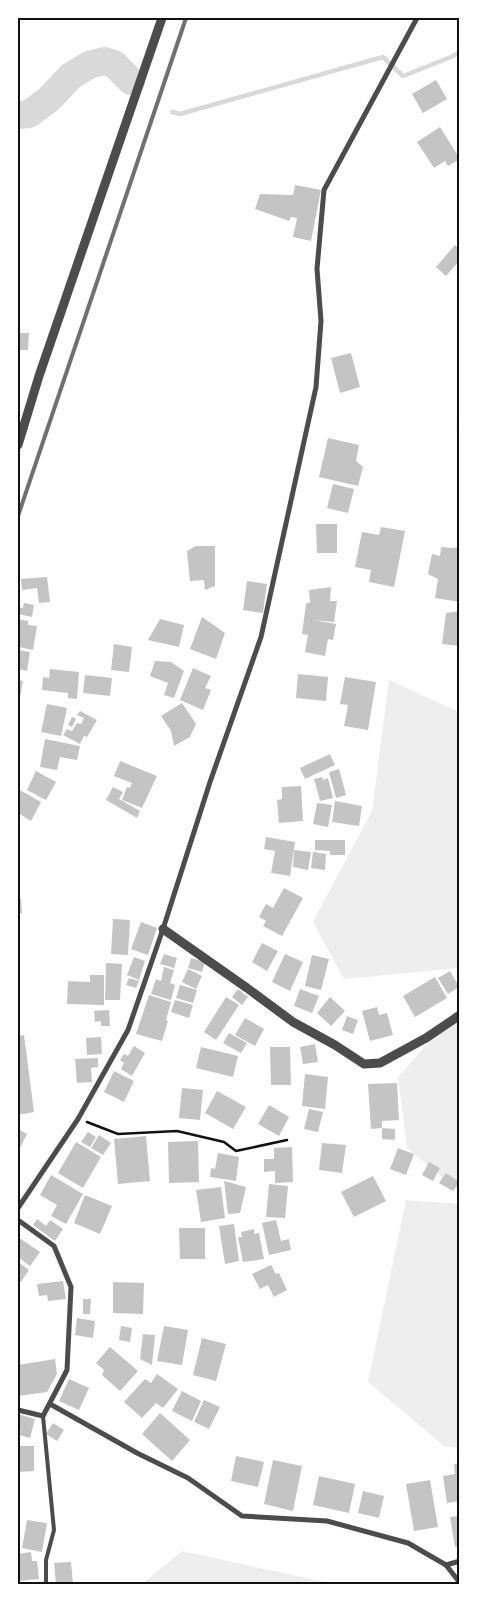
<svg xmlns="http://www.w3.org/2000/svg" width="477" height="1602" font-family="'DM Sans',sans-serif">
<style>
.green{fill:#eee}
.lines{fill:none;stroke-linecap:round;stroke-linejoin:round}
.stream{stroke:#d9d9d9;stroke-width:4.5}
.river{stroke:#d9d9d9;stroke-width:28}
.building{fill:#c4c4c4}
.path{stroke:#111;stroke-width:2.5}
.service{stroke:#4c4c4c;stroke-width:4}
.minor{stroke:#4c4c4c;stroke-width:5}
.tertiary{stroke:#4c4c4c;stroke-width:9}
.rail{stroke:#707070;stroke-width:4}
.neatline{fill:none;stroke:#111;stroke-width:2}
</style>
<rect width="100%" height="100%" fill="#fff"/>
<g class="green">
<polygon points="459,374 460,437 459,437 456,430"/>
<polygon points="389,680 459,712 459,968 344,979 313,922 372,811"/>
<polygon points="459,1007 459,1191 407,1148 398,1077"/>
<polygon points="406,1200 459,1204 459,1448 444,1446 368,1382"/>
<polygon points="182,1551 329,1583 333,1584 142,1584"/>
</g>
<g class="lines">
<polyline class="stream" points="172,112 180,114 383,57 403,76 451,57 460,52"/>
<polyline class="river" points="18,115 29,114 48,100 71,76 89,65 104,61 114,64 131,81"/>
</g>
<g class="building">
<polygon points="436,80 447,99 423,113 412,94"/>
<polygon points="440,127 460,159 448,166 445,161 434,168 417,142"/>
<polygon points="18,152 20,152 19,291 18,291"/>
<polygon points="295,185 321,190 311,241 293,237 297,218 291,217 289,221 255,209 260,194 293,195"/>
<polygon points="455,245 460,250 460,260 446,276 436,267"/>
<polygon points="18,333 29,333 28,350 18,350"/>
<polygon points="351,353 360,387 340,393 331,358"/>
<polygon points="328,438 359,445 356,461 363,467 358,486 319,477"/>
<polygon points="333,484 354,489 348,513 327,508"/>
<polygon points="316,524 337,524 337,553 317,553"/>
<polygon points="381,527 405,531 394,587 369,582 371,570 355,567 362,532 379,535"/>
<polygon points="196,546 215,546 215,586 205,590 204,580 190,581 187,551"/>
<polygon points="441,547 451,548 460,547 460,602 435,598 438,579 428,574 432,554 440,556"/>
<polygon points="47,577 50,602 39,603 37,588 22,590 21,579"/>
<polygon points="247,581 267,584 263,613 243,610"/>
<polygon points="331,587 330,601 337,601 334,622 313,620 336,624 333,640 328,639 325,656 305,652 308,635 302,634 306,604 310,602 309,590"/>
<polygon points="24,603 34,605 32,617 18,614 18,607 23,608"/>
<polygon points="460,611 460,646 442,644 446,613"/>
<polygon points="202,617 225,633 216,659 190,649"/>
<polygon points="18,619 28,621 28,625 37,626 33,650 19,647 20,639 18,638"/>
<polygon points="160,619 184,625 179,647 148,640"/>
<polygon points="114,644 132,647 129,672 111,670"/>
<polygon points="18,650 30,652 27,671 18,669"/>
<polygon points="155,661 171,662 184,671 174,698 164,695 168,683 150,676"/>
<polygon points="193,668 211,676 205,688 211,690 203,710 180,700"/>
<polygon points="50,669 79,672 77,699 68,698 68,693 42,690 43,677 49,678"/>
<polygon points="298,674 328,677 326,701 296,698"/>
<polygon points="85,675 112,678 110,696 83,693"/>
<polygon points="345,677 376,682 368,730 344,726 348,705 340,704"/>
<polygon points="18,680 23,681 20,697 18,697"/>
<polygon points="182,703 196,724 190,737 174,746 171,731 161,716"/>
<polygon points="47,704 67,708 61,736 41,732"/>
<polygon points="80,711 97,720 87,737 84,736 80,744 63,735 67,729 72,731 77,723 81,724 84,718 77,715"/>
<polygon points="72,717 76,719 72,727 68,725"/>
<polygon points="45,739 80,746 77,760 60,757 57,770 40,767"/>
<polygon points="330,754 335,765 305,779 300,768"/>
<polygon points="120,761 157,776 142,808 122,800 127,787 130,788 132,783 114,776"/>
<polygon points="339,769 346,795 336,798 329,772"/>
<polygon points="36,771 56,782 46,800 27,790"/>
<polygon points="322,777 323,780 328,778 333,798 320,801 314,779"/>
<polygon points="301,786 303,821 279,823 277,800 282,799 282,787"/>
<polygon points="113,787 123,792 119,799 140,811 137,818 106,800"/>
<polygon points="18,789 41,802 31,821 18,813"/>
<polygon points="335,801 362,806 359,826 332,822"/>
<polygon points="317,803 332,805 328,827 313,824"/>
<polygon points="266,837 295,842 290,876 271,873 275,851 264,849"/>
<polygon points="315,840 345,840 345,855 330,855 330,851 315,850"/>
<polygon points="294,850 311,852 308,870 293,867"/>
<polygon points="313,852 326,854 325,870 311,868"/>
<polygon points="284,888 303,898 282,936 263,926 266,921 259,917 266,904 273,908"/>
<polygon points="18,899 21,899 22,913 18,913"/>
<polygon points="113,919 130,920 128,955 111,954"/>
<polygon points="141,922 157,928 148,955 131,949"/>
<polygon points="262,943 278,951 267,971 252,962"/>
<polygon points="164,954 177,958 174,968 160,964"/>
<polygon points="285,954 303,962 290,991 272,982"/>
<polygon points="312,955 329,959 321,990 305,986"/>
<polygon points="134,957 145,961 139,980 127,975"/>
<polygon points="191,958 205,962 202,972 188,968"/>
<polygon points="106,963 122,964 120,1000 105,1000"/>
<polygon points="164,967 174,970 170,983 175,985 171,1000 151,994 156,979 161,981"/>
<polygon points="188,969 202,976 196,989 182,982"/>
<polygon points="450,971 459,987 448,994 438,978"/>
<polygon points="90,975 104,975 104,1005 67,1004 68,981 90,982"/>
<polygon points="435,977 447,998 415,1017 403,996"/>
<polygon points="129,978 139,981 136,988 126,985"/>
<polygon points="180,985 197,990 193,1003 176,998"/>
<polygon points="238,989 248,997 242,1005 232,997"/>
<polygon points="300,989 319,996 312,1013 294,1006"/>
<polygon points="149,995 171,1002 166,1020 168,1021 162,1041 136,1034"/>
<polygon points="226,997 239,1005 216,1040 204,1032"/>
<polygon points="330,997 345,1011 331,1026 317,1013"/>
<polygon points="175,1000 193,1005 189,1018 171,1012"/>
<polygon points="377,1007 379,1015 387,1013 393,1035 370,1041 362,1011"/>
<polygon points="109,1010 110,1026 101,1026 101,1021 95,1022 94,1011"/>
<polygon points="347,1016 358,1020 353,1034 342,1030"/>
<polygon points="245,1018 264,1029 255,1046 235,1035"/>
<polygon points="229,1033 247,1043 241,1053 223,1043"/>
<polygon points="24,1035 34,1112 18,1115 18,1036"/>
<polygon points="101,1037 102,1054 87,1055 86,1038"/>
<polygon points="315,1044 318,1062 303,1064 300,1047"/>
<polygon points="134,1046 145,1053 132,1076 121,1069 124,1063 120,1060 124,1054 128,1056"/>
<polygon points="201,1047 238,1056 233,1077 196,1068"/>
<polygon points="270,1047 290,1047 291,1085 271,1085"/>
<polygon points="98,1058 98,1067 91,1068 92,1082 77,1083 75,1059"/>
<polygon points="114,1071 134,1081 124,1102 104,1092"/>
<polygon points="305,1074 328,1077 325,1109 302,1106"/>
<polygon points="397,1083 399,1120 382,1121 382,1128 371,1129 368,1084"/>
<polygon points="182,1088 203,1090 200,1120 179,1118"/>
<polygon points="217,1091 246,1107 233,1129 205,1113"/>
<polygon points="269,1105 289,1117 279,1136 258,1124"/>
<polygon points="309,1109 323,1112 318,1132 304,1129"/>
<polygon points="382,1128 395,1129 395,1140 382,1139"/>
<polygon points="18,1129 27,1134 18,1152"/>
<polygon points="88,1132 96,1137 90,1147 81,1142"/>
<polygon points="99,1135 111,1143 103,1155 91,1148"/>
<polygon points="146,1136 150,1181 118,1184 114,1139"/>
<polygon points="198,1141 199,1182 169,1183 168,1142"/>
<polygon points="76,1142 101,1157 83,1188 58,1173"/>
<polygon points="322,1143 346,1145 342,1173 319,1170"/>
<polygon points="292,1147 293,1182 275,1183 275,1171 264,1172 264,1159 274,1159 274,1148"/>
<polygon points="398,1148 414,1154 406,1175 390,1169"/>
<polygon points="218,1153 239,1157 236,1181 210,1177 211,1168 215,1169"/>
<polygon points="429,1162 440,1168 433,1181 422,1175"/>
<polygon points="446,1173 459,1182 453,1191 439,1183"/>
<polygon points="51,1175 83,1194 66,1224 51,1216 57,1205 40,1195"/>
<polygon points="373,1176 386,1201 354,1217 341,1192"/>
<polygon points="224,1181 246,1187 240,1213 228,1214"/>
<polygon points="269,1184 288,1186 285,1218 266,1217"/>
<polygon points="221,1187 225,1218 201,1222 196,1190"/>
<polygon points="85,1195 112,1206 100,1234 74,1223"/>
<polygon points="37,1219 46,1226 50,1220 63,1229 55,1241 33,1225"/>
<polygon points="276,1220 281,1241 289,1239 291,1250 269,1255 262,1223"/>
<polygon points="234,1224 239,1261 225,1264 219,1226"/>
<polygon points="179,1228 205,1228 205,1259 180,1259"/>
<polygon points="254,1229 254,1234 259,1233 264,1259 243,1262 238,1237 242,1237 241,1232"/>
<polygon points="18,1237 40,1252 30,1266 18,1257"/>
<polygon points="18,1262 29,1270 21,1282 18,1279"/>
<polygon points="271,1265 276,1274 279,1273 287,1290 274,1297 268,1285 260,1289 252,1274"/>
<polygon points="63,1281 66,1299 48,1301 47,1295 39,1296 37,1284"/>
<polygon points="113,1282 144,1283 143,1314 113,1313"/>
<polygon points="83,1299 91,1299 90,1314 83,1314"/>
<polygon points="77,1318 95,1321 93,1338 75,1335"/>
<polygon points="121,1326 132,1328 130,1342 119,1340"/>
<polygon points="164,1326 188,1330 182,1365 157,1361"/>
<polygon points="143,1334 155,1335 152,1365 140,1359"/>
<polygon points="202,1338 226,1344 216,1381 193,1375"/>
<polygon points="110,1347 138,1371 120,1391 102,1375 104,1370 96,1363"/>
<polygon points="55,1359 57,1374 47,1392 18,1396 18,1365"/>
<polygon points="157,1374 178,1389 163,1408 156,1403 142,1418 124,1402 145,1379 151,1383"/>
<polygon points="69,1379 89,1388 79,1410 59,1401"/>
<polygon points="182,1391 201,1401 192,1421 172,1411"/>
<polygon points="204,1400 220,1407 209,1429 194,1422"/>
<polygon points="160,1413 190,1440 172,1461 142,1434"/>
<polygon points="18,1414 35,1419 30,1438 19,1435 21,1431 18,1431"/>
<polygon points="53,1423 64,1430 57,1441 46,1434"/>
<polygon points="18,1446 34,1446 34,1471 18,1472"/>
<polygon points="236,1456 264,1462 258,1487 231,1481"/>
<polygon points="273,1460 302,1466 293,1511 264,1504"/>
<polygon points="460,1463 460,1501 447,1503 443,1476 455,1474 454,1464"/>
<polygon points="319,1476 355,1484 349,1513 313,1505"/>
<polygon points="430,1480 438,1527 414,1531 406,1484"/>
<polygon points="363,1491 384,1496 379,1518 358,1513"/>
<polygon points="460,1516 460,1546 455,1547 450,1517"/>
<polygon points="27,1520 47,1523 42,1552 22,1548"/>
<polygon points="31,1552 32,1561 37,1561 39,1579 18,1581 18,1554"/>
<polygon points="71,1562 73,1584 56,1584 54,1563"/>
</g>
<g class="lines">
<polyline class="path" points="87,1122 118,1134 177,1131 224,1142 236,1151 287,1140"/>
<polyline class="service" points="43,1416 54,1530 46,1560 46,1584"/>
<g class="minor">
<polyline points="18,1208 78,1119 128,1030 163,929 210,782 261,637 316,387 321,321 317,269 324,190 417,18"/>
<polyline points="18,1220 54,1246 71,1287 67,1370 43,1416 18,1410"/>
<polyline points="50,1404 137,1453 188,1478 242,1516 327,1521 408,1543 446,1565 460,1583"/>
<polyline points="446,1565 460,1561"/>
</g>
<g class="tertiary">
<polyline points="18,445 39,376 162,18"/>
<polyline points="163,929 247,988 293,1022 335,1045 364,1064 380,1063 426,1038 460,1015"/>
</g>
<polyline class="rail" points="18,516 186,18"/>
</g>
<rect width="477" height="1602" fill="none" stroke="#ffffff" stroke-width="38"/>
<rect x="19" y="19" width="439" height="1564" class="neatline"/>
</svg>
